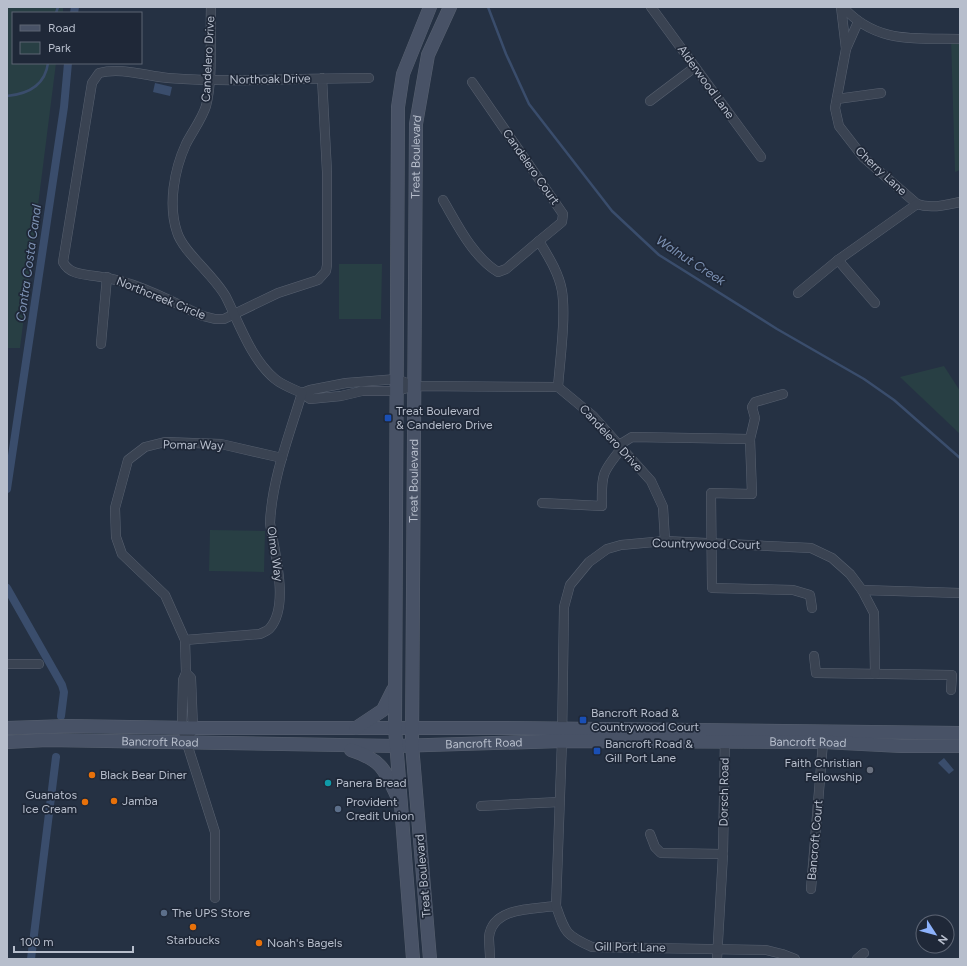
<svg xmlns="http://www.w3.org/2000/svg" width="967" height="966" font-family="Figtree,sans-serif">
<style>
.green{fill:#283f44}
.water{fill:#3a4d6c}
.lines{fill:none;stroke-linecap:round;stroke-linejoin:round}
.stream{stroke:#3a4d6c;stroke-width:2.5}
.canal{stroke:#3a4d6c;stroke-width:8}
.street-casing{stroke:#586170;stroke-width:10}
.secondary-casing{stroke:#586170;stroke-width:14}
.street{stroke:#3a4352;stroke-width:9}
.secondary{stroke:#485266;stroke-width:13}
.transit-dot{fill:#1a4fb4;stroke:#1f2838;stroke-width:1.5}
.worship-dot{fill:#6b7280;stroke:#1f2838;stroke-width:1.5}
.food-dot{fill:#e8710a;stroke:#1f2838;stroke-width:1.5}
.culture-dot{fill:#0f9aa8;stroke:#1f2838;stroke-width:1.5}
.service-dot{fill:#5c6f8a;stroke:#1f2838;stroke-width:1.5}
.labels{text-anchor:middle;stroke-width:3.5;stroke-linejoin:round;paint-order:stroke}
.street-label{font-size:12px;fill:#b7becc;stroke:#1f2838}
.poi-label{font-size:12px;fill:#b7becc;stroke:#1f2838;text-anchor:start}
.water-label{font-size:13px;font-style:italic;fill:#7d92b4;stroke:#1f2838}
</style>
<rect width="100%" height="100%" fill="#253143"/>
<g class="green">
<polygon points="7,7 63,7 63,13 13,13 13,63 56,63 20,348 7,348"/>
<polygon points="951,38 960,39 960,170 955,172"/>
<polygon points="339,264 382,264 381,319 339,319"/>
<polygon points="944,366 960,391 960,434 900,377"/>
<polygon points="210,530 265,531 264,572 209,571"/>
</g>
<g class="water">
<polygon points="155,83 172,87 170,96 153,92"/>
<polygon points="944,758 954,770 949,774 938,763"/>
</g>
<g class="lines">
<g class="stream">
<polyline points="488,7 506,54 529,104 612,211 659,255 777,329 864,379 894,400 960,458"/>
<polyline points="56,13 58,7"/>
<path d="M7,96C28,94 45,86 48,63"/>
</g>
<g class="canal">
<polyline points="74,13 75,7"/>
<polyline points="7,489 64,107 68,63"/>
<polyline points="7,588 62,685 64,692 61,716"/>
<polyline points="31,959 56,757"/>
</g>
<defs>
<g id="street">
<polyline points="651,7 761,157"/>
<polyline points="841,7 846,49"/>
<path d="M843,7C876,44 915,38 960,39"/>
<path d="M858,22L846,49L835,108L839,126L863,157L917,204C931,209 946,205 960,202"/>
<path d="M322,78L327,172V265L326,271L318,280L278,293L224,319H215L203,316C170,301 137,282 101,277C87,274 70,276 63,262L92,83L99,73C121,67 146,76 168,78C235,83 302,78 369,78"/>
<path d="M472,82L563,214L562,222L539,241C548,256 559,273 562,291C566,317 560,360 558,387"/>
<polyline points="837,99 881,93"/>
<polyline points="650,101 695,67"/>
<path d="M443,200C457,224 473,257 498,272L506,269L539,241"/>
<polyline points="838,260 875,303"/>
<polyline points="798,293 838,260 917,204"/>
<polyline points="101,344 107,277"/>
<polyline points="414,386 397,379 346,383 310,390 302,393 310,399 341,396 362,391 397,391 414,386 558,387 593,416 651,481 663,507 665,541"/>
<polyline points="783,394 755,402 752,407 755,418 750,439 752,494 711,493 712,588 793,590 810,595 812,608"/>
<polyline points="619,445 632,437 750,439"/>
<path d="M542,503L602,506C601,475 602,472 622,448"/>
<polyline points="862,590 960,593"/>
<path d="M185,640L260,634C263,632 268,631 270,628C290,605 274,551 270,523C272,479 289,436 302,393C293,389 282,385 275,379C251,359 239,323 226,297C214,275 183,252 177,232C168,205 174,170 186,144C192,132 202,119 206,106C213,81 210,35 211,7"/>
<polyline points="814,656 816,673 952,675 951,690"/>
<polyline points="7,664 39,664"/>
<polyline points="186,673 185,640 165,595 122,554 116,537 115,508 128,460 145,447 165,442 221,444 282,458"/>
<polyline points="191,733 193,728 191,678 186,673 183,680 182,728 215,832 215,898"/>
<polyline points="481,806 559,802"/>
<polyline points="650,834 655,847 661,853 723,854"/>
<polyline points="811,889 823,742"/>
<path d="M490,959C490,952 489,944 489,937C492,907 533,909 556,906"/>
<polyline points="717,959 723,854 725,737"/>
<path d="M795,959L782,954L766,950L592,947C565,935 565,932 556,906L562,741L564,607L570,585L589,562L607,549L621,545L665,541L811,548L832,558L850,574L862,590L874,613L875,674"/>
<polyline points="857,959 864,953"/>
</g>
<g id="secondary">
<polyline points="7,728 68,726 193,728 508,728 960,733"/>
<polyline points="356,728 383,710 393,690"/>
<path id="s1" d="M7,742L47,740L396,746L562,741L823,742L901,746H960"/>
<path d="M351,750C381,760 384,768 397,796"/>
<polyline points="413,959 395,728 398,107 403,74 430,7"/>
<path id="s2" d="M430,959L412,745L416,124L428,55L450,7"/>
</g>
</defs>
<use href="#street" class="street-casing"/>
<use href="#secondary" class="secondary-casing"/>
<use href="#street" class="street"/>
<use href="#secondary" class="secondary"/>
</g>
<g class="transit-dot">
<rect x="384" y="414" width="8" height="8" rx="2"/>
<rect x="579" y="716" width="8" height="8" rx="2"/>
<rect x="593" y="747" width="8" height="8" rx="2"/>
</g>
<circle class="worship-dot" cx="870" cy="770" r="4"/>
<g class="food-dot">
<circle cx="92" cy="775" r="4"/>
<circle cx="114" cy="801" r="4"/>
<circle cx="85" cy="802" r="4"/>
<circle cx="193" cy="927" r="4"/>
<circle cx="259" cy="943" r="4"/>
</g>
<circle class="culture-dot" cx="328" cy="783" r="4"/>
<g class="service-dot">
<circle cx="338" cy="809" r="4"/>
<circle cx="164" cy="913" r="4"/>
</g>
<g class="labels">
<g class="street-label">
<text transform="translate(208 59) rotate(-87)" y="4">Candelero Drive</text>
<text transform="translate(270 79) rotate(-1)" y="4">Northoak Drive</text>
<text transform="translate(706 82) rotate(54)" y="4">Alderwood Lane</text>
<text dy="4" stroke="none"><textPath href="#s2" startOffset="803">Treat Boulevard</textPath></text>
<text transform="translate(531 167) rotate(55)" y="4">Candelero Court</text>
<text transform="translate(881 171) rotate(43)" y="4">Cherry Lane</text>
<text transform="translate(161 298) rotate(22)" y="4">Northcreek Circle</text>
<text transform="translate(611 438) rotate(47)" y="4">Candelero Drive</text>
<text transform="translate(193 445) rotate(1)" y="4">Pomar Way</text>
<text dy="4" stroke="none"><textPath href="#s2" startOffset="479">Treat Boulevard</textPath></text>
<text transform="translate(706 544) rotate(1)" y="4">Countrywood Court</text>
<text transform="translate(275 554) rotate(82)" y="4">Olmo Way</text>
<text dy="4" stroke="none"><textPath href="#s1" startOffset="153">Bancroft Road</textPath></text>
<text dy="4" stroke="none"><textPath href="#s1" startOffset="801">Bancroft Road</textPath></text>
<text dy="4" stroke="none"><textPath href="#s1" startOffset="477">Bancroft Road</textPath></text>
<text transform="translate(724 792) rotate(-89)" y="4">Dorsch Road</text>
<text transform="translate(815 840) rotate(-85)" y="4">Bancroft Court</text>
<text transform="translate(423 876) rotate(-95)" y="4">Treat Boulevard</text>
<text transform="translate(630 947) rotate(1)" y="4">Gill Port Lane</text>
</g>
<g class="poi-label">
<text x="396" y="415">Treat Boulevard<tspan x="396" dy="14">&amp; Candelero Drive</tspan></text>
<text x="591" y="717">Bancroft Road &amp;<tspan x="591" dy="14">Countrywood Court</tspan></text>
<text x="605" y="748">Bancroft Road &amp;<tspan x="605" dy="14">Gill Port Lane</tspan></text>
<text x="862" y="767" text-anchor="end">Faith Christian<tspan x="862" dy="14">Fellowship</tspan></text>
<text x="100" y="779">Black Bear Diner</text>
<text x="336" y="787">Panera Bread</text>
<text x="77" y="799" text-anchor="end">Guanatos<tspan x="77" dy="14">Ice Cream</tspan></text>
<text x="122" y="805">Jamba</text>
<text x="346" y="806">Provident<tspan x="346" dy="14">Credit Union</tspan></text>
<text x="172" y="917">The UPS Store</text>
<text x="193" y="944" text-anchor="middle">Starbucks</text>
<text x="267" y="947">Noah's Bagels</text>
</g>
<g class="water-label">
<text transform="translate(691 260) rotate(33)" y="5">Walnut Creek</text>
<text transform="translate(28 263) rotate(-82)" y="5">Contra Costa Canal</text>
</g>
</g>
<rect width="967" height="966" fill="none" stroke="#b7becc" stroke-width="16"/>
<rect x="12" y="12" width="130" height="52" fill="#1f2838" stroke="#5c6473"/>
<rect x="20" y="25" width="20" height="6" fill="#485266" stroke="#5c6473"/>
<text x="48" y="32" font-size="12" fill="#b7becc">Road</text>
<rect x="20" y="42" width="20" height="12" fill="#283f44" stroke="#5c6473"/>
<text x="48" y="52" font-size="12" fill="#b7becc">Park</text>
<g transform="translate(935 934) rotate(126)"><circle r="19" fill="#1f2838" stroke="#5c6473"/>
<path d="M0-3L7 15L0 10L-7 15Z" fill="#8db2fc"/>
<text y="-6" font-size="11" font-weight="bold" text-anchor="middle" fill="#b7becc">N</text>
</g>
<path d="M14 946v6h119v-6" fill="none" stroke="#b7becc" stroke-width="2"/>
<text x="20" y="946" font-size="12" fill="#b7becc" stroke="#1f2838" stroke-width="3" paint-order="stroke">100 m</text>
</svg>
